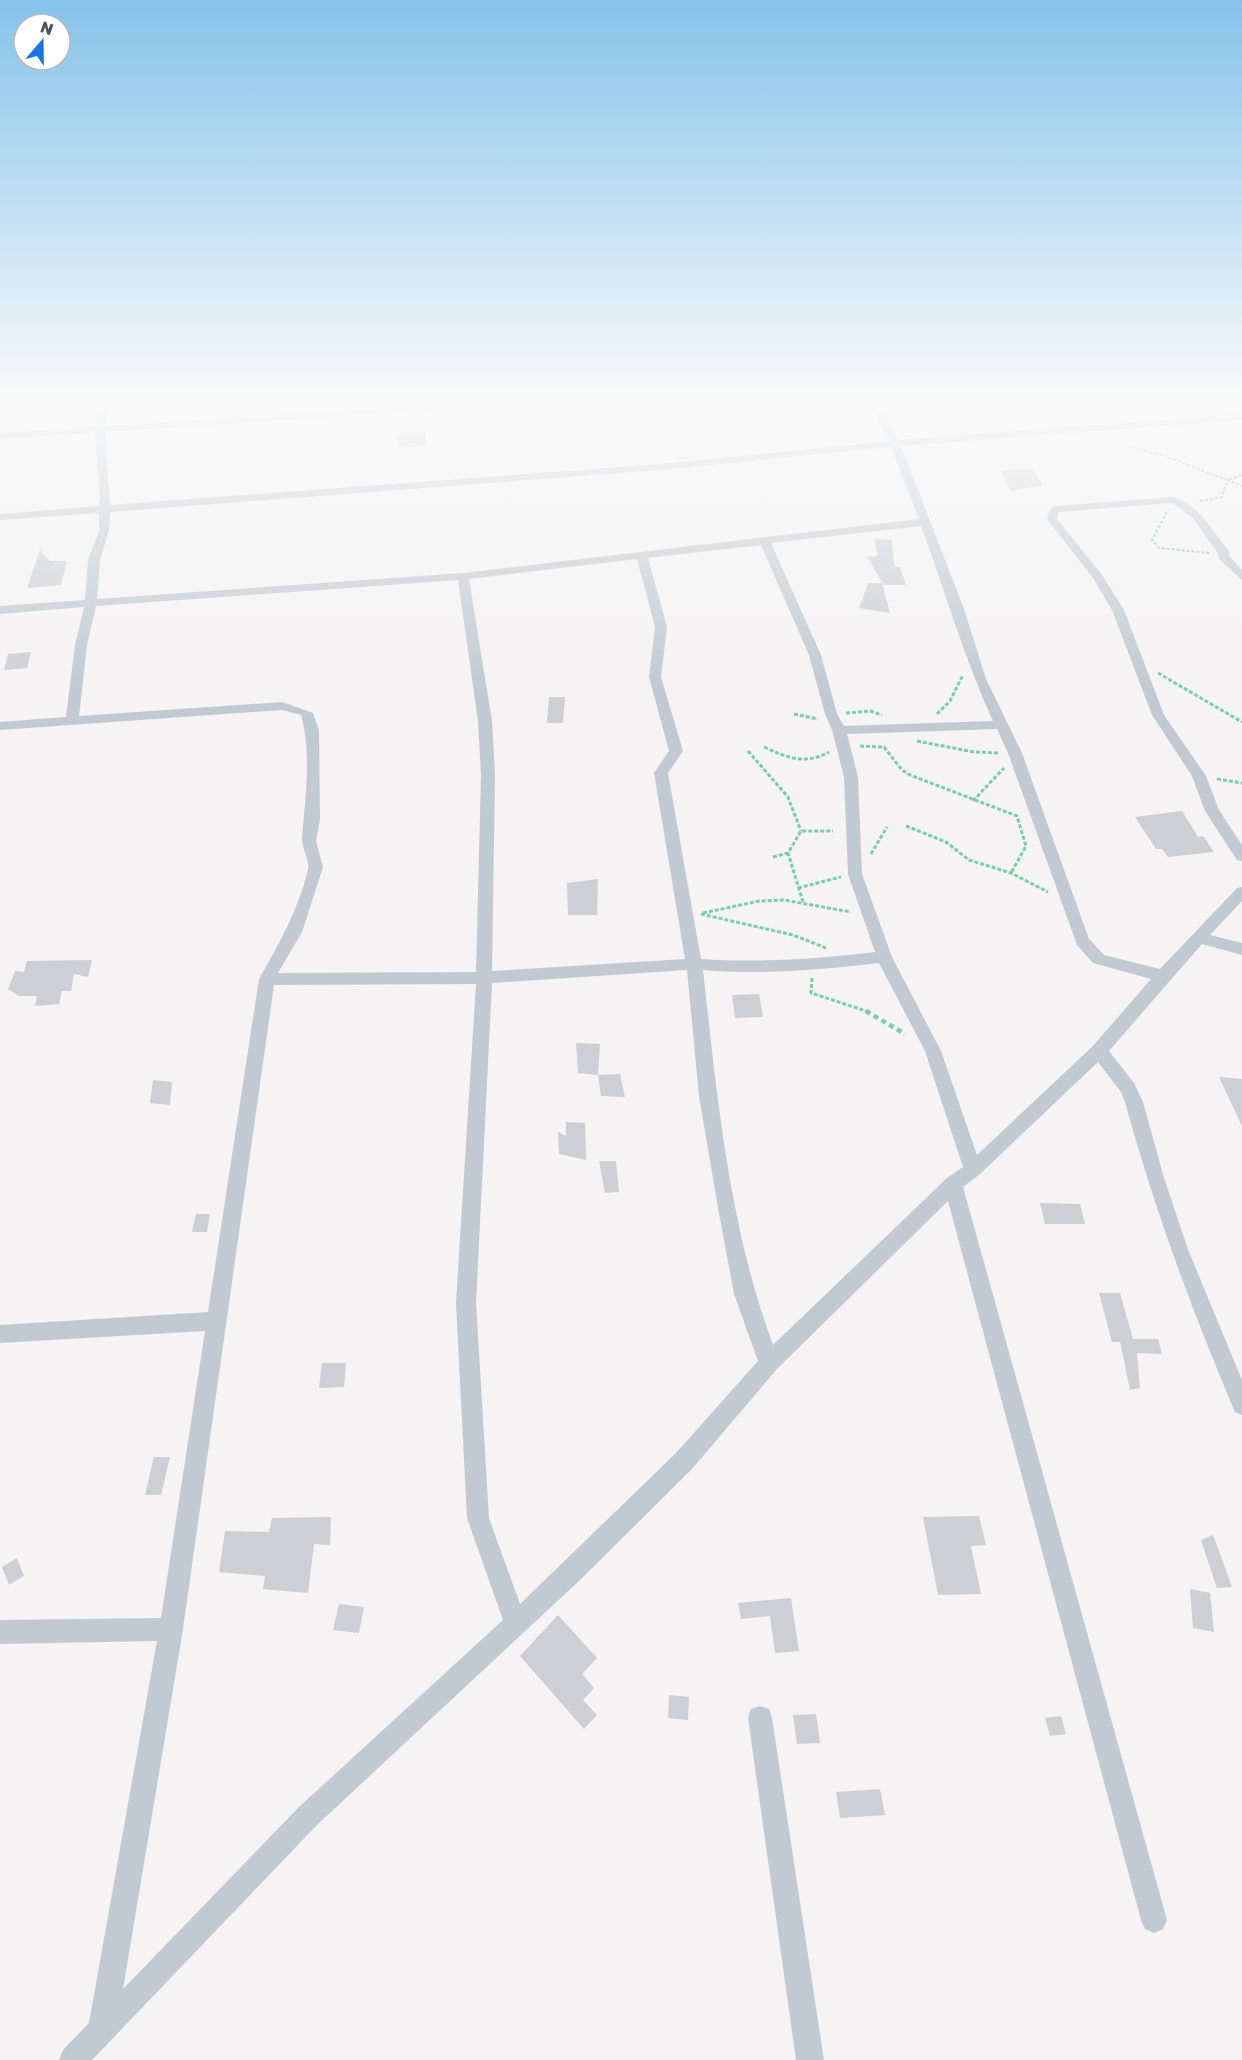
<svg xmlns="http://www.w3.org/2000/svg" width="1242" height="2060" font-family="'Golos Text',sans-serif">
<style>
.building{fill:#cdcfd5}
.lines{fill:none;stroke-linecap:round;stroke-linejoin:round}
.path-far2{stroke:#7ad0a6;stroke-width:2;stroke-dasharray:3 2;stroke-linecap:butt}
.path-far1{stroke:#7ad0a6;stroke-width:3;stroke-dasharray:4 2;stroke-linecap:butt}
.path{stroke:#7ad0a6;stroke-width:4.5;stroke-dasharray:5 4;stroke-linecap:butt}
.minor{fill:#c1cad2;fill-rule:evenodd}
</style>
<rect width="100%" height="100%" fill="#f5f3f3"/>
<g class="building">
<polygon points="425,431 426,446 399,448 397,434"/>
<polygon points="1031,468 1043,485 1011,491 1001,471"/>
<polygon points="875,539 892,540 894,562 896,567 900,567 906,585 884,585 867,557 877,556"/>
<polygon points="40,550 50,561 67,561 61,585 27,588"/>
<polygon points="868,583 882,583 890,613 859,608"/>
<polygon points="31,652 27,668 4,670 8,654"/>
<polygon points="549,697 565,697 563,723 547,723"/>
<polygon points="1182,811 1198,837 1203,836 1214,852 1168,857 1162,849 1156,849 1135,817"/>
<polygon points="598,879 597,915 568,915 567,883"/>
<polygon points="92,960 88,977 74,974 71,991 62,991 59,1004 35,1006 37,996 19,996 8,989 15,971 24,972 27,961"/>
<polygon points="759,994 763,1017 735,1018 732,995"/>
<polygon points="576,1043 600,1044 598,1075 578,1073"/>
<polygon points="620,1074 625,1097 601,1096 598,1075"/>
<polygon points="1219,1077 1242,1079 1242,1126"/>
<polygon points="153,1080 172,1082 170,1105 150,1103"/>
<polygon points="566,1122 585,1123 586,1160 559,1154 558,1132 566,1136"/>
<polygon points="599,1161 616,1161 619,1192 605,1193"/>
<polygon points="1040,1203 1080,1204 1085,1224 1045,1224"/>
<polygon points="196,1214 210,1214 207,1232 192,1232"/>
<polygon points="1099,1293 1120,1293 1133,1339 1158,1339 1162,1354 1137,1353 1140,1388 1130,1390 1120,1342 1112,1342"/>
<polygon points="322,1363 346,1363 344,1387 319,1388"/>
<polygon points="154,1457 170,1457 161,1495 145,1495"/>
<polygon points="979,1516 986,1545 971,1546 981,1594 938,1595 923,1517"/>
<polygon points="331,1517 330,1545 314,1544 308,1593 263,1589 265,1576 219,1572 225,1531 269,1532 272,1518"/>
<polygon points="1213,1535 1232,1587 1217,1588 1201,1540"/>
<polygon points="17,1558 24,1576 9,1585 2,1567"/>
<polygon points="1190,1589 1210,1593 1214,1632 1193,1628"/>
<polygon points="791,1598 799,1651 775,1653 770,1616 741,1619 738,1603"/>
<polygon points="339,1604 364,1607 359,1633 333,1630"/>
<polygon points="558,1615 597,1658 582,1674 594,1688 583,1700 597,1715 584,1729 520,1656"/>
<polygon points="669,1695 689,1697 688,1720 668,1718"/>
<polygon points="816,1714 820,1743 797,1744 793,1715"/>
<polygon points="1061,1716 1066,1734 1050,1736 1045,1718"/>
<polygon points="880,1789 885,1815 840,1818 836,1792"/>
</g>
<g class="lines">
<g class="path-far2">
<polyline points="1130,447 1163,455 1227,480 1242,475"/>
<polyline points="1200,501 1222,497 1227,480 1242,486"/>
<polyline points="1167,512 1152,540 1159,548 1209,553"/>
</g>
<g class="path-far1">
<polyline points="1158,673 1242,722"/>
<polyline points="846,713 870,711 882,715"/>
<polyline points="794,714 818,719"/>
<polyline points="937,714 950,701 963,675"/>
<polyline points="917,741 974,752 998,753"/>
<polyline points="860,746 884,747 902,770 910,775 1017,816 1026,846 1011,873"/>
<path d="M764,747C788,758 805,765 829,752"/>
<polyline points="748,751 788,797 801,831"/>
<polyline points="1217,779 1242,783"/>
<polyline points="973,801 1004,768"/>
<polyline points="906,826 946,842 969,860 1011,873 1048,892"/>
<polyline points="871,854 887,827"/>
<polyline points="773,857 788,853"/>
<polyline points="798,888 841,877"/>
<polyline points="803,902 788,853 801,831 833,831"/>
<polyline points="703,913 759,901 784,900 851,912"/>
<polyline points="701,914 793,935 826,948"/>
<polyline points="812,978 811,993 869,1012"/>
</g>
<polyline class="path" points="866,1011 905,1034"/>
<g class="minor">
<path d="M98,402H108L105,426L468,402H511L506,405L105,432L110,505L660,464L889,441L868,402H878L898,440L1242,414V420L901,446L964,609L986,679L1022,753L1089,939L1104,955L1160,969L1237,888L1242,887V901L1210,935L1242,943V955L1202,944L1109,1051L1134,1083L1143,1102L1164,1178L1189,1252L1242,1380V1415L1235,1412C1192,1311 1154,1208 1125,1102L1121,1092L1098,1062L979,1175L963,1187L1167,1920L1163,1929L1154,1933L1145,1929L1141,1920L948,1201L776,1370L692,1469L579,1581L317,1825L92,2060H59L63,2050L89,2023L157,1641L0,1644V1620L161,1618L205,1331L0,1343V1325L208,1312L259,979C279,944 298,910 308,870C310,860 302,849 302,839C305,799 312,754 301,715L282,710L0,730V722L66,717L75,645L84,607L0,614V606L85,600L88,560L99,531V513L0,520V514L99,506L100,498L95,433L0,439V433L95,427ZM891,447L919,519L463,573L97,599L100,560L109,531L110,512L660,470ZM921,526C945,591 964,658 993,721L844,726L837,714L821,655L771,543ZM761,545L809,655L825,714L832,730L844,777L848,874L875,952C816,959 759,963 701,959L668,773L683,751L661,677L667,627L648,558ZM637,559L655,627L649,677L669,751L654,773L685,959L492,971L495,775L492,721L469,579ZM458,580L478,721L481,775L476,972L278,973L302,932L323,867L316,841L320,819L319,730L313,713L282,702L79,716L87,645L96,606ZM997,729L1008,753L1077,945L1093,963L1151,979L1093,1046L977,1155L941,1051L892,957L862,874L858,777L847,734ZM879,963L925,1051L963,1167L947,1178L773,1345C729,1226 717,1096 703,970C762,975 820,970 879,963ZM687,970L699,1096L717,1202L734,1294L758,1361L676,1453L520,1604L489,1518L476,1303L492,983ZM476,984L456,1303L467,1518L503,1620L299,1807L123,1989L183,1629L274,985Z"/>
<path d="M1173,497C1200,505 1212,531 1229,551V556L1242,570V580L1219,559L1217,552L1193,518L1172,503L1059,512L1057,519L1102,575L1124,610L1164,715L1206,776L1219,810L1242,845V861L1237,860L1205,811L1192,776L1152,715L1112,610L1093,578L1047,519L1050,509L1055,506Z"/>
<polygon points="760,1706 769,1709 772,1718 824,2060 796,2060 748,1718 751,1709"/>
</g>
</g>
<linearGradient id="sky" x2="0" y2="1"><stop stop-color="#85c3ea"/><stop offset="0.58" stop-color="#fafafa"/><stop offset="1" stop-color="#fafafa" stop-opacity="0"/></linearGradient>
<rect width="1242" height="690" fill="url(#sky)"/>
<g transform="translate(42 42) rotate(20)"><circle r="28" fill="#ffffff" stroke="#b7bbc0" stroke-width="1.5"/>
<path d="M0-4.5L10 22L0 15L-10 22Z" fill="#1a73e8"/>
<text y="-9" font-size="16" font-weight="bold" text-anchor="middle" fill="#4a5661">N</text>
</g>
</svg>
